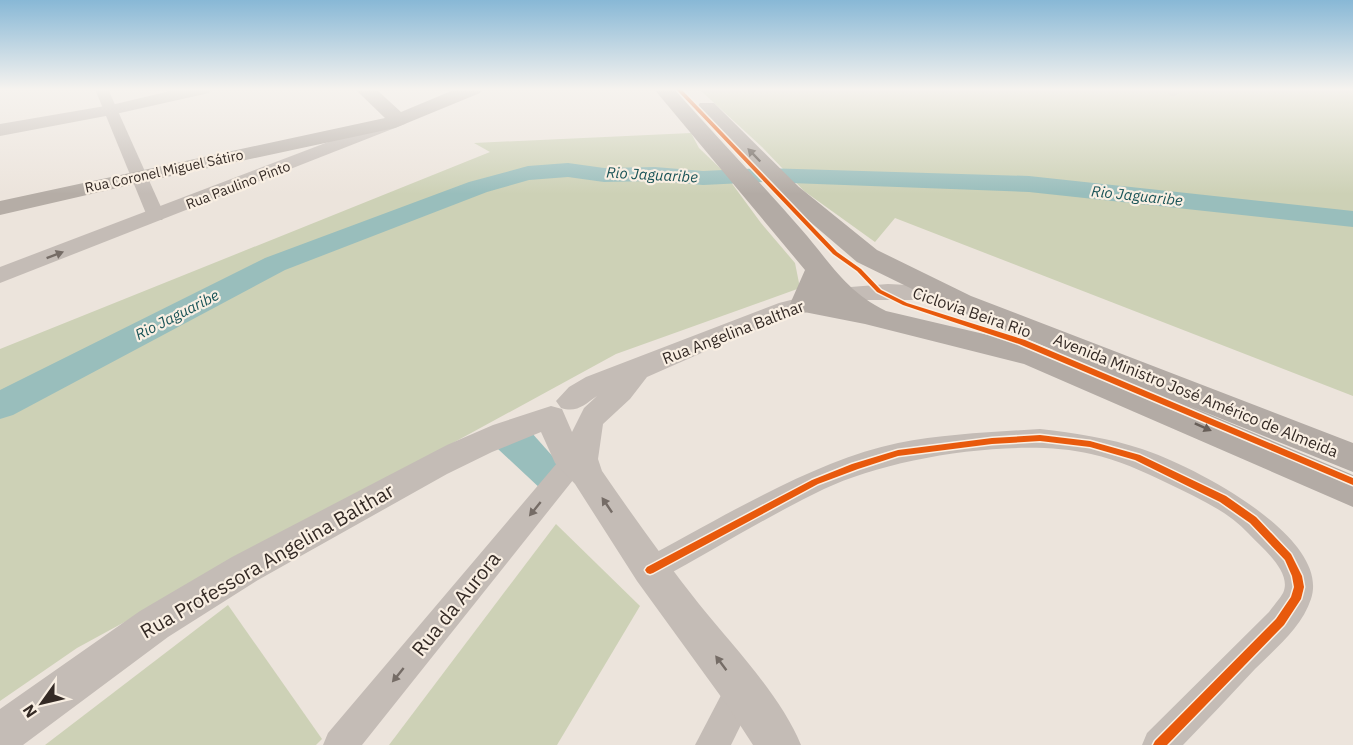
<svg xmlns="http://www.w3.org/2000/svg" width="1353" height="745" font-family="'IBM Plex Sans',sans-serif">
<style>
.green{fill:#cdd1b6}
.water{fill:#99bebc}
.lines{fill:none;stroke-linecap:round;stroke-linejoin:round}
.river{fill:#99bebc;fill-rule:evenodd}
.minor{fill:#c4bcb6;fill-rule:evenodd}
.tertiary{fill:#c4bcb6;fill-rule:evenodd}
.secondary{fill:#b5ada6;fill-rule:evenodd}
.primary{fill:#b3aba5;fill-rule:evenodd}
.cycleway-casing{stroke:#f9efe3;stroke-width:3}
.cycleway{fill:#e8590c;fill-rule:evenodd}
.oneway{fill:#675e58}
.oneway2{fill:#756c66}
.labels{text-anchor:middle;stroke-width:4.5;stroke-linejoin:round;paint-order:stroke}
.far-street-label{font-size:14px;fill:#342a25;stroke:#f9efe3}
.far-water-label{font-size:15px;font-style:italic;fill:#195357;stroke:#f9efe3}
.street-label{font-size:16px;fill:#342a25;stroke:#f9efe3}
.near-street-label{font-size:20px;fill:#342a25;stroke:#f9efe3}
</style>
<rect width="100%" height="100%" fill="#ece4dc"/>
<g class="green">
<polygon points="699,89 1353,89 1353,396 895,218 875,242 804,191 762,147"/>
<polygon points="691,133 699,148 722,170 761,223 795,263 800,288 616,354 77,648 0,701 0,349 490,152 474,143"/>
<polygon points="556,524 640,606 557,745 389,745"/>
<polygon points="228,605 322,739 316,745 45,745"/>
</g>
<polygon class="water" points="531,432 563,468 543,491 498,449"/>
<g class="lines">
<polygon class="river" points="568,163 604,168 655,167 703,171 764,168 1029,176 1353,211 1353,227 1029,192 764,182 703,185 655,181 604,182 568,177 529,180 487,192 285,270 13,415 0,419 0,390 265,258 469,182 528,166"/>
<g class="minor">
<polygon points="95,89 108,89 165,216 162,220 150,220 147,216"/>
<polygon points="1167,89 1181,89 1181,92 1174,96 1169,95"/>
<path d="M1040,429C1075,433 1109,438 1142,449C1189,464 1332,536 1311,599C1302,627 1275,649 1255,669C1231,695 1207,720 1183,745H1142L1147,733L1269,612C1273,606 1279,600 1283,593C1293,572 1261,547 1248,533C1227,510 1195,497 1167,483C1142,471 1119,460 1091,454C1018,437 891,457 824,489C768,516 715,549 660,579L650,583L640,579L636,570L640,561C718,520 812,461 898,443C944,434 993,432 1040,429Z"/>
<polygon points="582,449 591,452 595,459 591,466 581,470 362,745 323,745 328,733 563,456"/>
<polygon points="742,674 754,678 758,690 731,745 695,745 730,678"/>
</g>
<g class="tertiary">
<polygon points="179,89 211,89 209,93 111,115 0,136 0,124 111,105"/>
<polygon points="399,115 405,116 408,120 405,124 0,283 0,267"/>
<path d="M888,284L948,287L952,292L948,297L939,300H863L819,308L749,332L647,377L630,399L603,424L598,459L602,471C633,516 665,561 699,604C733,646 781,696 801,745H753L727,705L637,581L575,484L555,463L541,432L492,452L447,474L258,580L168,637L23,745H0V709L140,611L232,557L447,445L493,425L551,406L562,409L572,432L584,408L597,396C584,405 577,413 561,408L556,401L569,387L586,377L779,303L838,288Z"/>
</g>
<polygon class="secondary" points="355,89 376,89 401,112 456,89 482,89 480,93 395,128 139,183 0,215 0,201 385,118"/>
<path class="primary" d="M654,89H674C716,136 760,182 801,229C831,263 844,290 886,311L1056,351L951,308L857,262L781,197L700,111L697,107L700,103H714L799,187L877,250L971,296L1353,443V472L1187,405L1353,475V507L1024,364L865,324L794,310L790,304L805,270Z"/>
<defs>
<g id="cycleway">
<polygon points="676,89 681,89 837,252 861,269 881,290 907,303 1025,340 1353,478 1353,485 1019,344 903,305 877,292 857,271 833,254"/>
<polygon points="1040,435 1090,441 1140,455 1226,496 1256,517 1291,554 1302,576 1304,587 1301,599 1284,625 1167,745 1153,745 1155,741 1276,619 1291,597 1294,587 1292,576 1285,560 1250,523 1220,502 1135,460 1090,447 1040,441 992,444 898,456 858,469 818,484 653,573 650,574 647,573 645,570 647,567 812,480 852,464 898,450 992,438"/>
</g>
</defs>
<use href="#cycleway" class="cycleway-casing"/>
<use href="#cycleway" class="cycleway"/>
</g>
<defs><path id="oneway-solid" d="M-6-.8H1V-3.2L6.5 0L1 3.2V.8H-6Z" transform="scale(1.5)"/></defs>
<g class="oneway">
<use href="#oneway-solid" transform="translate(754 155) rotate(-134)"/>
<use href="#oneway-solid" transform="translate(1203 427) rotate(24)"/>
</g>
<g class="oneway2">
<use href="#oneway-solid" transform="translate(55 255) rotate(-21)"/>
<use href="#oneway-solid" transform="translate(607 505) rotate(-124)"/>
<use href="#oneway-solid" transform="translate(535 509) rotate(129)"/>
<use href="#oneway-solid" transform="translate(721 663) rotate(-127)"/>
<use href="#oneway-solid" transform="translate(398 675) rotate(129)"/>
</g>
<linearGradient id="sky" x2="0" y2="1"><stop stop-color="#88b8d6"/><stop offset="0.46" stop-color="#f6f3ef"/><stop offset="1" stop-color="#f6f3ef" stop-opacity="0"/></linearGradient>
<rect width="1353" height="194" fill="url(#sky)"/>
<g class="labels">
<g class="far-street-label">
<text transform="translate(164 171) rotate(-12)" y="5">Rua Coronel Miguel Sátiro</text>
<text transform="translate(238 185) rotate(-21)" y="5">Rua Paulino Pinto</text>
</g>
<g class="far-water-label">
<text transform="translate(652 175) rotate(3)" y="5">Rio Jaguaribe</text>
<text transform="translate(1137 196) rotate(6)" y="5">Rio Jaguaribe</text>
<text transform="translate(177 315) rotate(-27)" y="5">Rio Jaguaribe</text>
</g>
<g class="street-label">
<text transform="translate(972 312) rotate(19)" y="6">Ciclovia Beira Rio</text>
<text transform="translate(733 332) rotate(-21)" y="6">Rua Angelina Balthar</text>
<text transform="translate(1196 395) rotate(22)" y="6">Avenida Ministro José Américo de Almeida</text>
</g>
<g class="near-street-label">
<text transform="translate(267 561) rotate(-30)" y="7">Rua Professora Angelina Balthar</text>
<text transform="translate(456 604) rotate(-51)" y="7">Rua da Aurora</text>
</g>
</g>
<g transform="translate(42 703) rotate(236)" stroke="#f9efe3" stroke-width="4.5" paint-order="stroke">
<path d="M0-4.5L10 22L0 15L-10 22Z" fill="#342a25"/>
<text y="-9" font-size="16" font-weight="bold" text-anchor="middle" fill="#342a25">N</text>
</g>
</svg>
